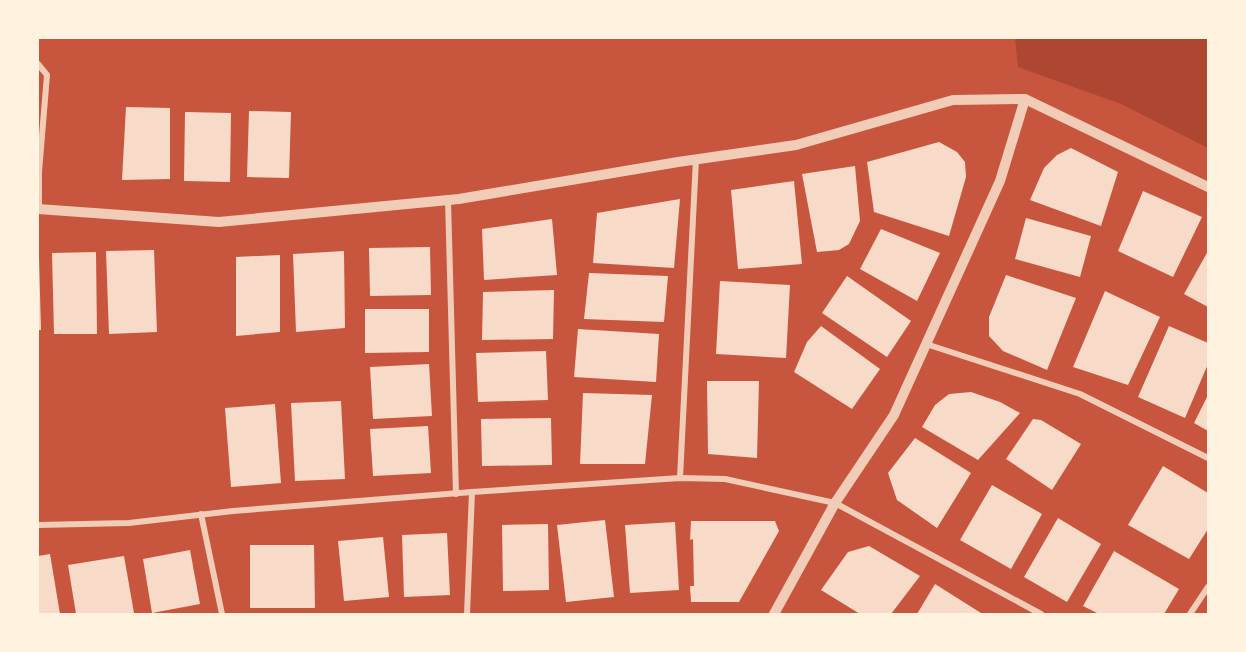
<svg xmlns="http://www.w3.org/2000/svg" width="1246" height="652" font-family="'Golos Text',sans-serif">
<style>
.green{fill:#ae4732}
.building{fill:#f7dbc8}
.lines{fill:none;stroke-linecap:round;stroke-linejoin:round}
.minor{stroke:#f1ccb7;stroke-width:6}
.tertiary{stroke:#f1ccb7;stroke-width:10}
</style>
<rect width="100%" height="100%" fill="#c8553d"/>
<polygon class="green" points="1015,38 1208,38 1208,148 1121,104 1018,67"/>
<g class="building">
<polygon points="126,107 170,108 170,179 122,180"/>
<polygon points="249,111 291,112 289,178 247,177"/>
<polygon points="185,112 231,113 230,182 184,181"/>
<polygon points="939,142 957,152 965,162 966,177 949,236 874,212 867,162"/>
<polygon points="1071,148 1118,172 1101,226 1030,200 1044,168 1057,155"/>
<polygon points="855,166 860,221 849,244 839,250 817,252 802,174"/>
<polygon points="794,181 802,264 738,269 731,190"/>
<polygon points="1143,191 1202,217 1173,277 1118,251"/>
<polygon points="680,199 674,268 593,263 597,213"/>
<polygon points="1026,218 1091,236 1080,277 1015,259"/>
<polygon points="552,219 557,275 484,280 482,229"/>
<polygon points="881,229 940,253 917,301 860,269"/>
<polygon points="430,247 431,295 370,296 369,248"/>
<polygon points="154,250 157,332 109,334 106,251"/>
<polygon points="344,251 345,328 296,332 293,254"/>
<polygon points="1208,251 1208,307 1184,294"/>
<polygon points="96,252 97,334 54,334 52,253"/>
<polygon points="280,255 280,332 236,336 236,257"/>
<polygon points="38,257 39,257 41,330 38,330"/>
<polygon points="589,273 668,276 664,322 584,319"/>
<polygon points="1006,275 1076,298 1047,370 1003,351 989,336 989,317"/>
<polygon points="847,276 911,321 887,357 822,313"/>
<polygon points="720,281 790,285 786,358 716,354"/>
<polygon points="554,290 553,339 482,340 483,292"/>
<polygon points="1105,291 1160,317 1128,385 1073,367"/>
<polygon points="365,309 429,309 429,352 365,353"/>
<polygon points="821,326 880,369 852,409 794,372 807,342"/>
<polygon points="1169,326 1208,343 1208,364 1185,418 1138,397"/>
<polygon points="578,329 659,334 656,382 574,377"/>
<polygon points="546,351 548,400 478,402 476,353"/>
<polygon points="429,364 432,416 373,419 370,367"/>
<polygon points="707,381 759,381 757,458 708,454"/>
<polygon points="971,392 1000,402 1020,413 978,460 922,427 935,405 949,394"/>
<polygon points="583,393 652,395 645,464 580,464"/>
<polygon points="1208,395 1208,431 1194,423"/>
<polygon points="341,401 345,479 295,481 291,403"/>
<polygon points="275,404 281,483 231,487 225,408"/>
<polygon points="551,418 552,465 482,466 481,419"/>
<polygon points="1033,419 1041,420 1081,444 1052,490 1006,459"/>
<polygon points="428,426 431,473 373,476 370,429"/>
<polygon points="915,438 971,473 937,528 897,500 888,473"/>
<polygon points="1163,466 1208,493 1208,529 1189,559 1128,525"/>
<polygon points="992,485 1042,514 1011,569 960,540"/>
<polygon points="1058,518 1101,544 1067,602 1024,577"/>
<polygon points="605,520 614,597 566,602 557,525"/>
<polygon points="691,521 775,521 779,531 739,602 691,602 690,586 694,586 693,539 690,540"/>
<polygon points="675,522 679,590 630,593 625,525"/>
<polygon points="548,524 549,590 503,591 502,525"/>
<polygon points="447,533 450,595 404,597 402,535"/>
<polygon points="383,537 389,597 344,601 338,541"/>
<polygon points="250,545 314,545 315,608 250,608"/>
<polygon points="869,546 920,576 891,614 860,614 821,590 848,552"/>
<polygon points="190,550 200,604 152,613 143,559"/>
<polygon points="1114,551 1179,589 1164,614 1099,614 1083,606"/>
<polygon points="50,554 60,614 38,614 38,556"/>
<polygon points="124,556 134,613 76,614 68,565"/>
<polygon points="935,584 981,613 980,614 917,614"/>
</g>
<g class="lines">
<g class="minor">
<polyline points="38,64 47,75 39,172 39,209"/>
<polyline points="448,200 456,494"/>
<polyline points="926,344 1080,394 1208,458"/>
<polyline points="680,478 696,159"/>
<polyline points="201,514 222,614"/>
<polyline points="38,525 129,523 233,511 472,492 680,478 725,479 835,503 1041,614"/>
<polyline points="467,614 472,492"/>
<polyline points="1190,614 1208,587"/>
</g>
<g class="tertiary">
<polyline points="38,209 219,222 459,199 678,162 796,145 953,100 1025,99 1208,187"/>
<polyline points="774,614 835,503 894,415 1000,181 1025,99"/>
</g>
</g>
<rect width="1246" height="652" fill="none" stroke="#fff3e0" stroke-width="78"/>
</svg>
